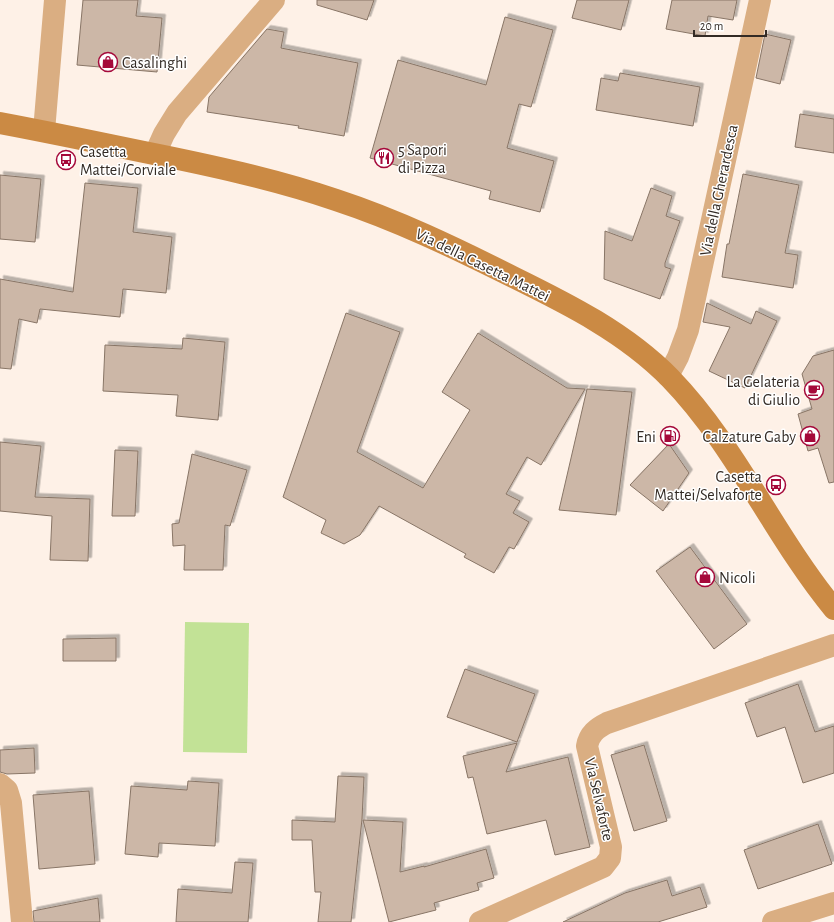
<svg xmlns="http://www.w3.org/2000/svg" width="834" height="922" font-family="'Alegreya Sans',sans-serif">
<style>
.green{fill:#c2e296}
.building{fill:#ccb7a7;stroke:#887566;filter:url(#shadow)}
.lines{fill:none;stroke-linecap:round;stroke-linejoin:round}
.minor{stroke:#daae82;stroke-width:22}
.secondary{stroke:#cb8a44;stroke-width:22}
.labels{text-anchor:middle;stroke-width:3;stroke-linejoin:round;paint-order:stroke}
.poi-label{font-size:16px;fill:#332b25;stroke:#fff;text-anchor:start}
.street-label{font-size:16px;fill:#332b25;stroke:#fff}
</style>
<defs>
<filter id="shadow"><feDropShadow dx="3.5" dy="-3.5" stdDeviation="0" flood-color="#0004"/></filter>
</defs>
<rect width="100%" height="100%" fill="#fef1e7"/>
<polygon class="green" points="185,622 249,623 247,753 183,752"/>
<g class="building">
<polygon points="83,0 138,0 136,16 162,18 157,72 77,65"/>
<polygon points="317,0 374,0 367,20 317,5"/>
<polygon points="577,0 629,0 621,30 572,18"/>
<polygon points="672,0 737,0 733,20 708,16 705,36 666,29"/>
<polygon points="505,17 553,30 531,107 519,104 507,148 554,161 540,212 489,199 491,191 370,158 398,60 486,85"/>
<polygon points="267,29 284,32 281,48 358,63 344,136 298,128 299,126 207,112 209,97"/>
<polygon points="765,34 791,40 780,84 756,78"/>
<polygon points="620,73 700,87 693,126 596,110 601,78 618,81"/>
<polygon points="800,114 834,119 834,153 795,147"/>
<polygon points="743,174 799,185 785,253 798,255 793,288 722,277 727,244 729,244"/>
<polygon points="0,175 41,179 35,242 0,239"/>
<polygon points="85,183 138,188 133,232 172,237 166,293 123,289 120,317 40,309 37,323 19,319 11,369 0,368 0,279 73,292"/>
<polygon points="651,188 672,196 666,216 680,221 665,263 665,267 671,269 660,299 604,279 605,231 632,241"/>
<polygon points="707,303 751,324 756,311 777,321 745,388 709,371 730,327 703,322"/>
<polygon points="346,313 400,332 357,452 423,488 470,410 442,392 478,333 567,388 585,389 541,465 527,457 506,494 520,501 513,513 529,522 514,549 509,547 494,573 464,557 466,554 379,506 360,535 344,544 321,533 326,520 283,497"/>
<polygon points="183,338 225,342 218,420 176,416 178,395 103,391 105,345 182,349"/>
<polygon points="834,350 834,482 829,483 818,448 808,451 798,414 812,409 802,374 813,356"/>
<polygon points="587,389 632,392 616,515 559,510"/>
<polygon points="0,442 41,446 35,497 90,499 88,561 50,560 52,516 0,511"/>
<polygon points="669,444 689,473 663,511 630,485"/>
<polygon points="115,450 138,451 135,516 112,516"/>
<polygon points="192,454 247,470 230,526 225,525 223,570 184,570 185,545 173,546 172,524 179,523"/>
<polygon points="690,547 747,624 714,649 656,571"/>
<polygon points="116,638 116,661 63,661 63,639"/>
<polygon points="465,669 535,694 517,742 447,717"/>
<polygon points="798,684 815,732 834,726 834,773 803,783 785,727 757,737 745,703"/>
<polygon points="517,743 506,772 568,757 590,847 555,855 546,820 487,834 473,777 468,778 463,756"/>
<polygon points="644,745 667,821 634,831 611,755"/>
<polygon points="34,748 35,773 7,774 0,772 0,750"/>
<polygon points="338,776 364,777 362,819 351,922 318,922 321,892 315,892 312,840 292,840 292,820 335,822"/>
<polygon points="188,781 219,783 215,846 159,843 158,857 125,854 131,786 187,790"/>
<polygon points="89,791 95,864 39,869 33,795"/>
<polygon points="363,820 403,822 400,872 424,866 424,867 486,849 494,878 477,883 479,890 434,903 436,910 389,922"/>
<polygon points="818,824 832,864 758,889 744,850"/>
<polygon points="235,862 253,863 248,922 176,922 178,889 232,893"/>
<polygon points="667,880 672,896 700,887 707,907 658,922 563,922 625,893"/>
<polygon points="98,898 100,922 34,922 33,911"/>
</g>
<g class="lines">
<g class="minor">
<polyline points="44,131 55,0"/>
<polyline points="155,154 164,134 177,113 274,0"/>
<polyline points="668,376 678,357 688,330 760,0"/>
<polyline points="0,784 7,790 11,803 22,922"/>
<path d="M480,922L603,867L610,858L611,847L587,746C589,734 597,728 607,723L834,645"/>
<polyline points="773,922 834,903"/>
</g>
<path class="secondary" d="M0,123C48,132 96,142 144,152C209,165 274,179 336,200C397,220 455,248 513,277C568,304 626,333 670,378C736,446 774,536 834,609"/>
</g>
<defs>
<symbol id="shop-ring" viewBox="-11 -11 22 22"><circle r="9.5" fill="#fff" stroke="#a5093a" stroke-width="1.5"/><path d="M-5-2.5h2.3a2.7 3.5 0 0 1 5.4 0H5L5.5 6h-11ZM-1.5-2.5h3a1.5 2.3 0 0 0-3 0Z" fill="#a5093a"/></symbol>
<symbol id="restaurant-ring" viewBox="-11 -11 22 22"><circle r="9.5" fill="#fff" stroke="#a5093a" stroke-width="1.5"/><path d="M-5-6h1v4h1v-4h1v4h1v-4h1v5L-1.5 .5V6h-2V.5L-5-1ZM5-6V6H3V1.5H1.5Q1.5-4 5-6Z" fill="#a5093a"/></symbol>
<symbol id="bus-ring" viewBox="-11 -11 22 22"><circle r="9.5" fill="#fff" stroke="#a5093a" stroke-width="1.5"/><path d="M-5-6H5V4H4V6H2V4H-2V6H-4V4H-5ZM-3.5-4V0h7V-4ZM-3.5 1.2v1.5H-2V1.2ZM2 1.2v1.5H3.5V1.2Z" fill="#a5093a"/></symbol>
<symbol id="cafe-ring" viewBox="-11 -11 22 22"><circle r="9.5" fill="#fff" stroke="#a5093a" stroke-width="1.5"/><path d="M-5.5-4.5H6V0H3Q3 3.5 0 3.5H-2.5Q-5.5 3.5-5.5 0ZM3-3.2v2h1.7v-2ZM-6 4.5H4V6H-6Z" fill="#a5093a"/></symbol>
<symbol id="fuel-ring" viewBox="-11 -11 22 22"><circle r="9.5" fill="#fff" stroke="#a5093a" stroke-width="1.5"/><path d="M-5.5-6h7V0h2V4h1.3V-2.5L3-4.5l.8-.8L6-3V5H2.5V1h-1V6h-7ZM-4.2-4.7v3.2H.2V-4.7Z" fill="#a5093a"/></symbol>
</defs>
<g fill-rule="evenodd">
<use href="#shop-ring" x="97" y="51" width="22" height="22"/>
<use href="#restaurant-ring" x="373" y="147" width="22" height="22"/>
<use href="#bus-ring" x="55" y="149" width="22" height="22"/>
<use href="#cafe-ring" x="803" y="379" width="22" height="22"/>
<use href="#fuel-ring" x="659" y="425" width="22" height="22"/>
<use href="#shop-ring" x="799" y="425" width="22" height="22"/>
<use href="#bus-ring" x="765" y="474" width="22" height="22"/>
<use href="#shop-ring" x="694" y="566" width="22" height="22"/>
</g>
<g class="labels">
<g class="poi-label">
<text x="122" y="68">Casalinghi</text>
<text x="398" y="155">5 Sapori<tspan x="398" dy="18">di Pizza</tspan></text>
<text x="80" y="157">Casetta<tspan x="80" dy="18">Mattei/Corviale</tspan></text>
<text x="800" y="387" text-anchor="end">La Gelateria<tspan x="800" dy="18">di Giulio</tspan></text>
<text x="656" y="442" text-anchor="end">Eni</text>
<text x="796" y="442" text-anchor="end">Calzature Gaby</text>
<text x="762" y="482" text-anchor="end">Casetta<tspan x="762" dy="18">Mattei/Selvaforte</tspan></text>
<text x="719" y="583">Nicoli</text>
</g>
<g class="street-label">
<text transform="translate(718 190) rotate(-78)" y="6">Via della Gherardesca</text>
<text transform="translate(483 264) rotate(26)" y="6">Via della Casetta Mattei</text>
<text transform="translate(600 799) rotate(77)" y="6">Via Selvaforte</text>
</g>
</g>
<path d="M694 30v6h72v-6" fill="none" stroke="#332b25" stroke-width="2"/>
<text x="700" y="30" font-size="12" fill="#332b25" stroke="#ffffff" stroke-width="3" paint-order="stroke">20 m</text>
</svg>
